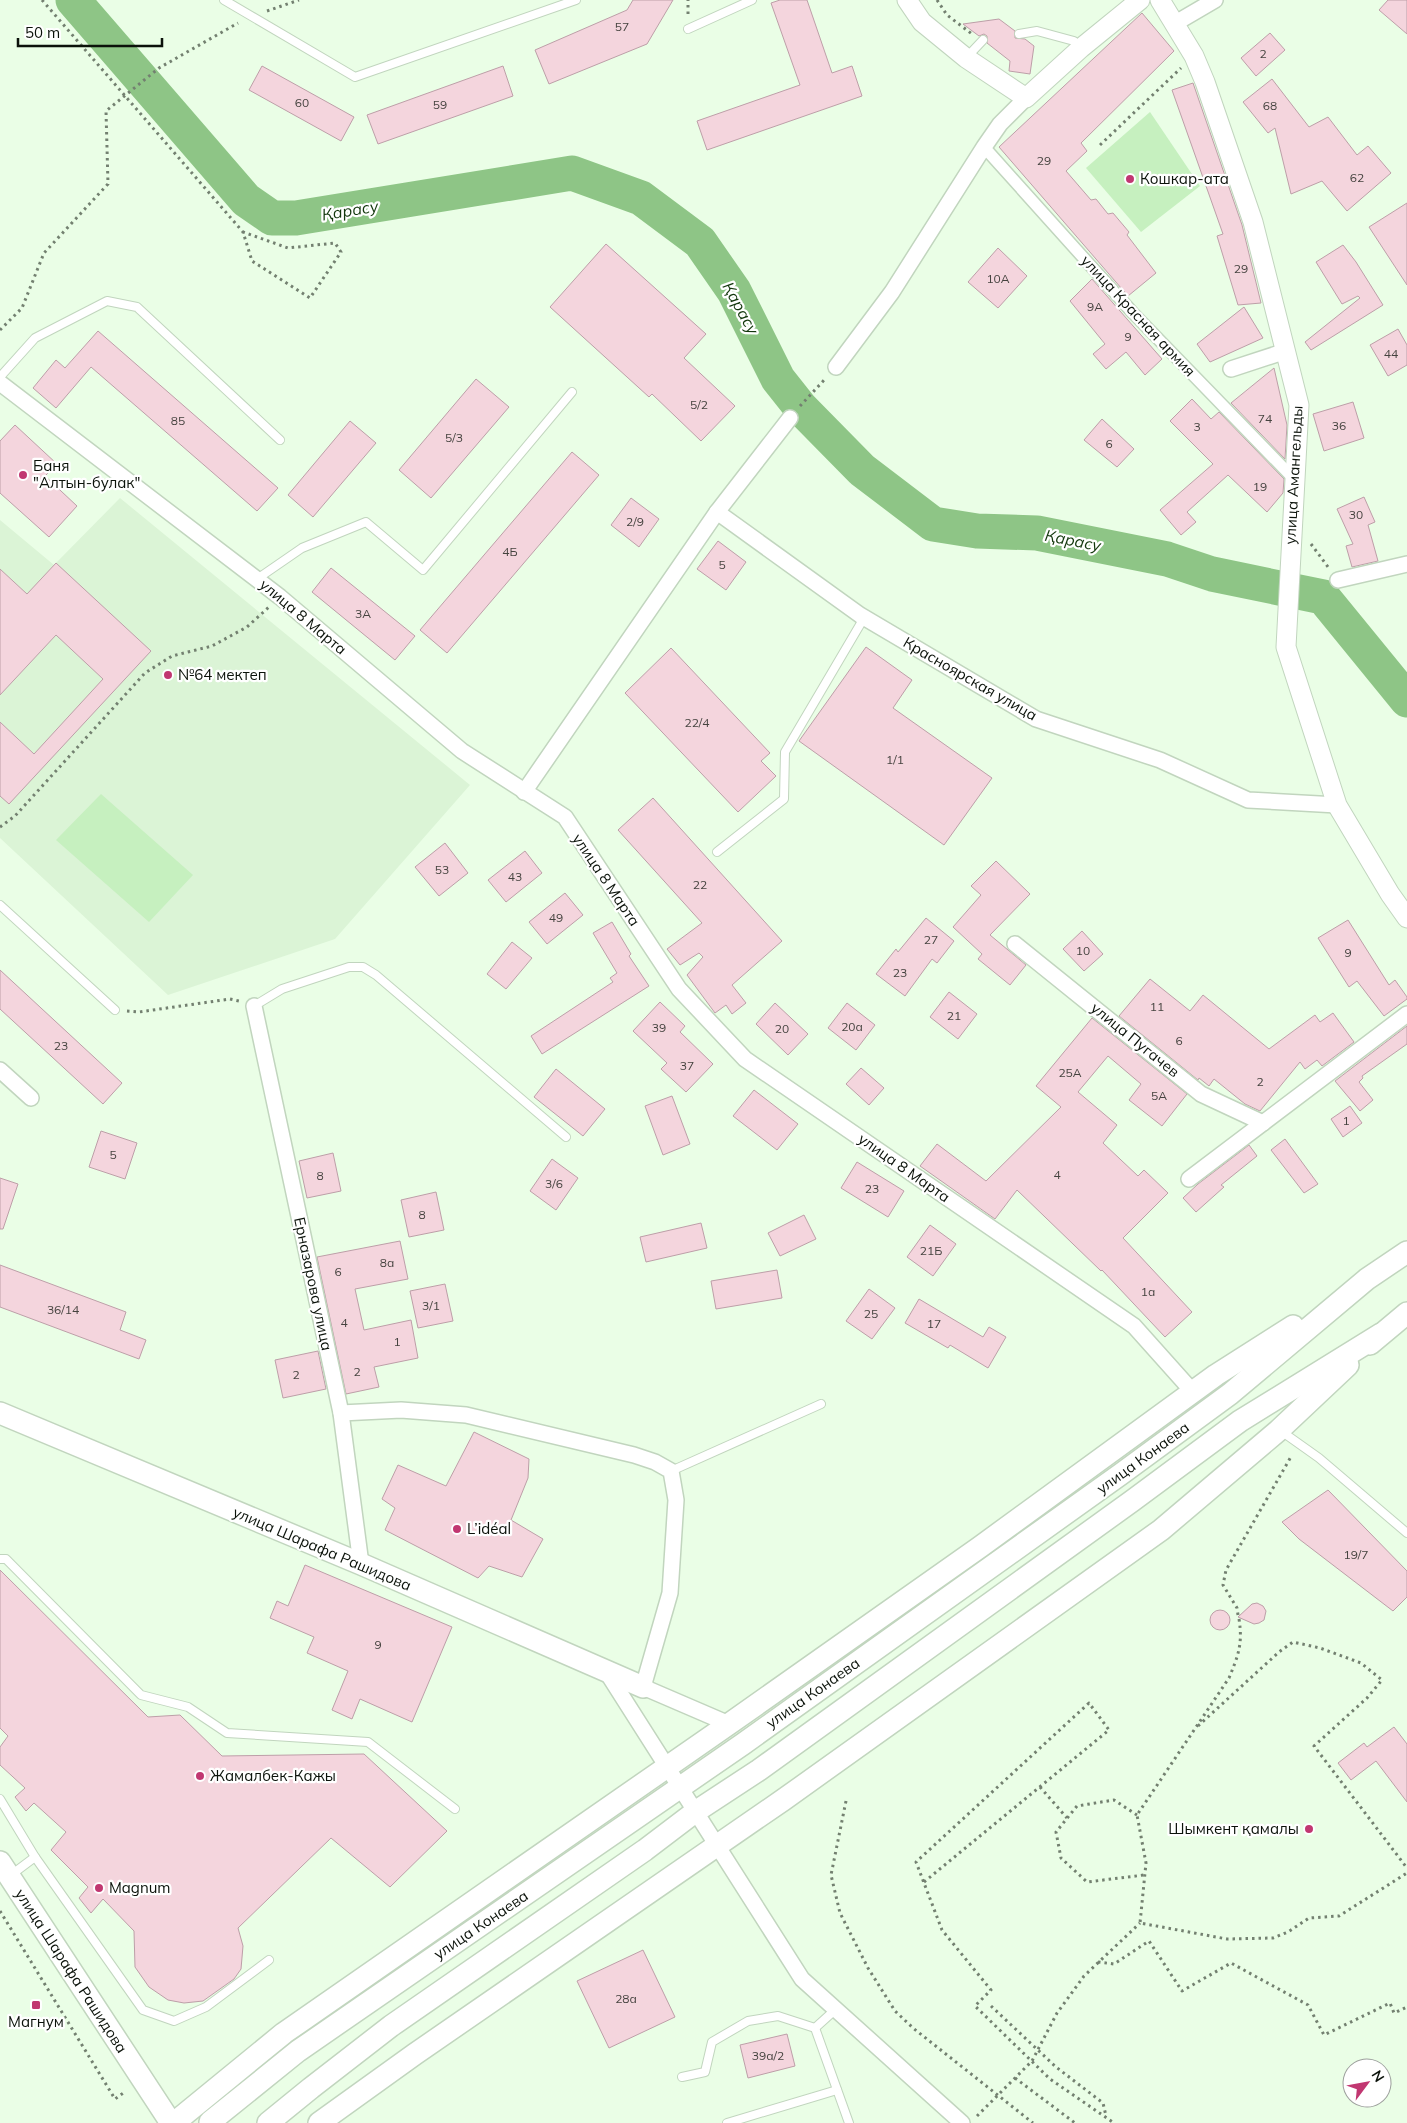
<svg xmlns="http://www.w3.org/2000/svg" width="1407" height="2123" font-family="Mulish,sans-serif">
<style>
.built{fill:#dbf4d6}
.green{fill:#c6f0bf}
.lines{fill:none;stroke-linecap:round;stroke-linejoin:round}
.river{stroke:#8ec586;stroke-width:35}
.building{fill:#f4d5dd;stroke:#bd9fa8}
.service-casing{stroke:#c1d5be;stroke-width:10}
.pedestrian-casing{stroke:#c1d5be;stroke-width:14}
.minor-casing{stroke:#c1d5be;stroke-width:18}
.tertiary-casing{stroke:#c1d5be;stroke-width:21}
.secondary-casing{stroke:#c1d5be;stroke-width:24}
.path{stroke:#738070;stroke-width:3;stroke-dasharray:2.5 4;stroke-linecap:butt}
.service{stroke:#fff;stroke-width:8}
.pedestrian{stroke:#fff;stroke-width:11}
.minor{stroke:#fff;stroke-width:15}
.tertiary{stroke:#fff;stroke-width:19}
.secondary{stroke:#fff;stroke-width:21}
.poi-dot{fill:#c13771;stroke:#fff;stroke-width:2}
.labels{text-anchor:middle;stroke-width:4.5;stroke-linejoin:round;paint-order:stroke}
.number-label{font-size:12px;fill:#45433f}
.poi-label{font-size:15px;fill:#0b120a;stroke:#fff;text-anchor:start}
.street-label{font-size:15px;fill:#0b120a;stroke:#fff}
.water-label{font-size:16px;font-style:italic;fill:#12370c;stroke:#fff}
</style>
<rect width="100%" height="100%" fill="#eafee6"/>
<polygon class="built" points="120,498 470,785 335,939 168,995 0,838 0,520 54,565"/>
<g class="green">
<polygon points="1150,112 1200,186 1141,232 1086,168"/>
<polygon points="101,794 193,875 149,922 56,840"/>
</g>
<g class="lines">
<polyline class="river" points="73,0 246,200 272,218 296,218 572,173 641,198 700,242 734,291 778,379 801,408 862,470 933,524 977,531 1037,533 1167,559 1212,574 1323,597 1407,700"/>
</g>
<g class="building">
<polygon points="633,0 673,0 647,44 549,84 535,50 627,10"/>
<polygon points="780,0 807,0 832,73 852,66 862,96 707,150 697,121 800,85 771,3"/>
<polygon points="1388,0 1407,0 1407,34 1379,10"/>
<polygon points="1142,13 1174,51 1081,143 1087,151 1066,171 1091,200 1096,199 1108,214 1113,213 1129,232 1127,235 1156,273 1128,296 999,147"/>
<polygon points="999,19 1015,31 1015,38 1025,39 1034,46 1030,74 1009,71 1010,61 987,43 987,36 984,34 979,36 963,24"/>
<polygon points="1270,33 1285,50 1256,76 1241,58"/>
<polygon points="262,66 354,117 341,141 249,90"/>
<polygon points="503,66 513,96 378,144 367,115"/>
<polygon points="1272,79 1309,127 1328,117 1357,155 1368,146 1391,173 1347,211 1322,181 1291,194 1275,128 1268,133 1243,102"/>
<polygon points="1193,83 1242,225 1261,303 1238,305 1217,236 1223,234 1172,90"/>
<polygon points="1407,203 1407,285 1369,227"/>
<polygon points="606,244 706,334 684,358 735,406 701,441 652,394 649,397 550,307"/>
<polygon points="1343,245 1356,262 1383,305 1311,350 1305,342 1360,298 1358,296 1342,304 1316,262"/>
<polygon points="998,248 1027,276 998,308 968,282"/>
<polygon points="1092,279 1162,359 1145,375 1126,352 1106,369 1093,354 1105,344 1070,301"/>
<polygon points="1244,307 1263,338 1210,362 1197,344"/>
<polygon points="1398,329 1407,345 1407,365 1388,376 1370,345"/>
<polygon points="98,331 278,488 257,511 91,367 56,408 33,388 56,360 65,368"/>
<polygon points="1274,368 1287,425 1285,459 1231,403"/>
<polygon points="476,379 509,407 431,498 399,470"/>
<polygon points="1192,399 1211,419 1219,412 1284,479 1283,493 1267,512 1228,475 1187,512 1196,522 1181,535 1160,510 1213,464 1170,421"/>
<polygon points="1353,402 1364,438 1324,451 1313,414"/>
<polygon points="1102,419 1134,449 1117,467 1084,440"/>
<polygon points="350,421 376,443 313,517 288,495"/>
<polygon points="15,425 57,464 45,476 77,506 49,537 0,493 0,441"/>
<polygon points="572,452 599,475 447,653 420,630"/>
<polygon points="1364,497 1375,522 1368,525 1378,561 1352,567 1346,546 1353,544 1337,509"/>
<polygon points="631,498 659,519 639,547 611,525"/>
<polygon points="718,541 746,562 726,590 697,569"/>
<polygon points="56,563 151,651 9,804 0,796 0,722 34,754 103,679 56,635 0,695 0,569 27,594"/>
<polygon points="331,568 415,636 395,660 312,592"/>
<polygon points="866,647 912,680 893,708 992,778 944,845 799,741"/>
<polygon points="671,648 770,753 761,761 776,776 738,812 625,693"/>
<polygon points="653,798 782,941 732,985 746,1003 732,1014 726,1005 715,1013 687,975 703,957 699,953 680,965 667,949 702,923 618,830"/>
<polygon points="445,843 468,873 439,896 415,867"/>
<polygon points="525,851 542,873 506,902 488,880"/>
<polygon points="996,861 1030,894 990,935 1026,965 1010,985 978,959 982,954 953,927 981,895 971,886"/>
<polygon points="565,893 583,915 547,944 529,922"/>
<polygon points="926,918 954,941 937,963 932,959 905,996 876,974 896,949 898,952"/>
<polygon points="1348,920 1389,985 1395,980 1407,997 1407,999 1384,1016 1357,981 1349,987 1318,938"/>
<polygon points="612,922 631,954 629,956 649,986 542,1054 531,1036 613,982 610,978 617,973 593,933"/>
<polygon points="1082,931 1103,954 1084,971 1063,949"/>
<polygon points="512,942 532,958 506,989 487,974"/>
<polygon points="0,970 122,1083 103,1104 0,1009"/>
<polygon points="1150,979 1190,1011 1203,995 1269,1049 1315,1015 1320,1022 1333,1013 1354,1042 1322,1066 1317,1060 1305,1069 1300,1062 1260,1111 1245,1104 1214,1079 1209,1086 1199,1078 1198,1080 1119,1016"/>
<polygon points="949,992 977,1014 958,1039 930,1017"/>
<polygon points="660,1002 685,1026 680,1032 713,1064 686,1092 661,1069 667,1063 633,1031"/>
<polygon points="775,1003 808,1034 788,1055 756,1024"/>
<polygon points="847,1003 875,1025 856,1050 828,1028"/>
<polygon points="1092,1018 1187,1094 1162,1126 1129,1100 1141,1084 1108,1056 1078,1092 1117,1125 1103,1143 1138,1176 1144,1170 1168,1193 1123,1238 1192,1312 1165,1337 1102,1270 1101,1271 1017,1190 995,1219 920,1166 937,1144 986,1181 1061,1107 1036,1086"/>
<polygon points="1407,1026 1407,1044 1362,1076 1363,1078 1359,1082 1373,1100 1360,1111 1335,1081"/>
<polygon points="861,1068 884,1088 869,1105 846,1084"/>
<polygon points="556,1069 605,1109 583,1136 534,1097"/>
<polygon points="754,1090 798,1124 777,1150 733,1116"/>
<polygon points="672,1096 690,1144 663,1155 645,1106"/>
<polygon points="1350,1106 1362,1123 1343,1137 1331,1119"/>
<polygon points="101,1131 137,1143 125,1179 89,1167"/>
<polygon points="1285,1139 1318,1184 1304,1193 1271,1150"/>
<polygon points="1249,1145 1257,1156 1221,1185 1224,1187 1196,1212 1183,1198 1198,1184"/>
<polygon points="333,1153 341,1191 307,1198 299,1161"/>
<polygon points="552,1159 578,1178 556,1210 530,1191"/>
<polygon points="857,1162 904,1191 888,1217 841,1188"/>
<polygon points="0,1178 18,1184 3,1229 0,1229"/>
<polygon points="436,1192 444,1230 409,1237 401,1200"/>
<polygon points="804,1215 816,1239 780,1256 768,1233"/>
<polygon points="701,1223 707,1248 646,1262 640,1237"/>
<polygon points="930,1225 956,1244 933,1276 907,1257"/>
<polygon points="400,1241 408,1279 355,1289 364,1330 411,1320 418,1358 374,1367 379,1387 346,1394 317,1257"/>
<polygon points="0,1265 126,1312 120,1330 146,1340 139,1359 0,1307"/>
<polygon points="777,1270 782,1298 716,1309 711,1281"/>
<polygon points="445,1284 453,1321 418,1328 410,1291"/>
<polygon points="869,1289 895,1308 872,1339 846,1321"/>
<polygon points="919,1299 983,1337 989,1327 1006,1337 988,1368 950,1345 948,1348 905,1323"/>
<polygon points="318,1351 326,1389 283,1398 275,1360"/>
<polygon points="474,1432 529,1459 528,1478 511,1520 543,1539 522,1577 489,1566 478,1578 385,1530 395,1508 382,1499 398,1465 446,1486"/>
<polygon points="1328,1490 1407,1571 1407,1597 1393,1611 1299,1539 1282,1522"/>
<polygon points="305,1565 452,1627 412,1722 360,1699 352,1719 332,1710 348,1671 307,1653 314,1637 270,1618 277,1601 288,1606"/>
<polygon points="0,1570 148,1717 180,1715 222,1756 364,1754 447,1831 390,1887 331,1838 238,1928 243,1946 241,1969 234,1979 203,2001 184,2003 168,2000 149,1987 135,1967 134,1931 103,1899 91,1913 79,1898 88,1887 51,1850 66,1832 34,1803 26,1811 15,1797 25,1788 0,1765 0,1747 8,1736 0,1728"/>
<polygon points="1257,1603 1263,1606 1266,1611 1264,1620 1259,1623 1254,1624 1238,1617 1252,1604"/>
<circle cx="1220" cy="1620" r="10"/>
<polygon points="1394,1727 1407,1744 1407,1802 1376,1761 1351,1780 1338,1763 1364,1743 1367,1747"/>
<polygon points="643,1950 675,2017 609,2048 577,1981"/>
<polygon points="787,2034 795,2066 748,2078 740,2045"/>
</g>
<g class="lines">
<defs>
<g id="service">
<polyline points="224,0 355,77 576,0"/>
<polyline points="688,29 752,0"/>
<polyline points="1019,34 1037,31 1074,41 1081,48"/>
<polyline points="966,58 983,40"/>
<polyline points="0,377 35,338 107,301 137,307 280,440"/>
<polyline points="257,579 302,548 366,522 423,570 572,392"/>
<polyline points="717,852 784,799 785,752 861,623 860,615"/>
<polyline points="0,905 115,1010"/>
<polyline points="254,1006 282,989 349,967 363,967 376,975 566,1137"/>
<polyline points="1281,1431 1319,1458 1407,1533"/>
<polyline points="671,1471 821,1404"/>
<polyline points="0,1559 6,1559 141,1695 188,1707 227,1733 368,1742 455,1809"/>
<polyline points="0,1799 35,1857"/>
<polyline points="11,1875 35,1857 143,2010 174,2021 206,2007 269,1960"/>
<polyline points="815,2028 836,2009"/>
<polyline points="682,2077 705,2072 712,2042 748,2021 778,2016 815,2028 849,2123"/>
<polyline points="727,2123 837,2090"/>
</g>
<polyline id="pedestrian" points="984,147 1133,313 1296,481"/>
<g id="minor">
<polyline points="1174,24 1215,0"/>
<polyline points="836,367 892,292 984,147 1000,124 1026,98"/>
<polyline points="1231,369 1286,351"/>
<polyline points="0,383 280,597 462,751 565,817 679,989 745,1059 1134,1326 1193,1392"/>
<polyline points="717,512 860,615 1036,719 1160,760 1248,800 1337,805"/>
<polyline points="1338,580 1407,564"/>
<polyline points="524,792 717,512 790,418"/>
<polyline points="1015,944 1201,1094 1263,1123"/>
<polyline points="254,1006 341,1413 361,1564"/>
<polyline points="0,1070 31,1098"/>
<polyline points="1189,1179 1407,1014"/>
<polyline points="341,1413 401,1410 466,1415 634,1455 655,1462 671,1471 676,1500 670,1593 643,1687 729,1724"/>
<polyline points="606,1671 802,1979 962,2123"/>
</g>
<g id="tertiary">
<polyline points="907,0 922,22 966,58 1026,98 1081,48 1140,0"/>
<polyline points="1160,0 1194,56 1205,82 1253,222 1299,405 1286,647 1337,805 1390,894 1407,918"/>
</g>
<g id="secondary">
<polyline points="1370,1344 1407,1313"/>
<polyline points="0,1413 361,1564 643,1687"/>
<polyline points="0,1862 171,2123"/>
<polyline points="210,2122 298,2051 743,1744 1121,1474 1230,1394 1367,1279 1407,1252"/>
<polyline points="174,2123 284,2033 729,1724 980,1547 1216,1375 1293,1326"/>
<polyline points="268,2123 311,2088 391,2026 645,1850 695,1812 759,1770 1132,1501 1240,1421 1381,1334"/>
<polyline points="319,2123 415,2054 783,1800 1161,1530 1279,1430 1348,1365"/>
</g>
</defs>
<use href="#service" class="service-casing"/>
<use href="#pedestrian" class="pedestrian-casing"/>
<use href="#minor" class="minor-casing"/>
<use href="#tertiary" class="tertiary-casing"/>
<use href="#secondary" class="secondary-casing"/>
<g class="path">
<polyline points="42,0 243,232 252,261 310,298 341,252 335,243 288,248 243,232"/>
<polyline points="937,0 947,15 972,34"/>
<polyline points="267,11 299,0"/>
<polyline points="688,14 688,0"/>
<polyline points="1100,145 1181,68"/>
<polyline points="0,330 22,308 44,253 108,184 106,111 159,68 238,23"/>
<polyline points="800,406 826,378"/>
<polyline points="1311,544 1328,567"/>
<polyline points="0,827 15,816 145,673 172,656 212,646 247,627 269,607"/>
<polyline points="127,1011 139,1012 230,999 239,1001"/>
<polyline points="1238,1615 1237,1608 1223,1585 1226,1570 1292,1455"/>
<path d="M1239,1619C1243,1644 1238,1656 1229,1678L1137,1815L1146,1863L1140,1923L1227,1939L1273,1938L1288,1932L1309,1918L1339,1916L1407,1873"/>
<polyline points="1198,1726 1279,1652 1293,1642 1320,1648 1361,1663 1382,1680 1367,1698 1314,1746 1407,1868"/>
<polyline points="1040,1787 1067,1818"/>
<polyline points="846,1801 831,1875 840,1913 868,1968 895,2011 913,2028 1033,2123"/>
<polyline points="1137,1815 1114,1800 1077,1806 1056,1832 1061,1858 1087,1882 1144,1875"/>
<polyline points="924,1882 1109,1730 1089,1703 916,1862 942,1930 991,1990 975,2006 1050,2079 1114,2123"/>
<polyline points="0,1911 115,2099 126,2091"/>
<polyline points="1098,1962 1114,1964 1149,1941 1182,1991 1231,1963 1308,2005 1324,2035 1390,2003 1394,2013 1407,2007"/>
<polyline points="991,2006 1056,2067 1103,2103 1106,2116"/>
<polyline points="1015,2078 1075,2123"/>
<polyline points="977,2116 1032,2061 1057,2013 1084,1976 1140,1923"/>
</g>
<use href="#service" class="service"/>
<use href="#pedestrian" class="pedestrian"/>
<use href="#minor" class="minor"/>
<use href="#tertiary" class="tertiary"/>
<use href="#secondary" class="secondary"/>
</g>
<g class="poi-dot">
<circle cx="1130" cy="179" r="5"/>
<circle cx="23" cy="475" r="5"/>
<circle cx="168" cy="675" r="5"/>
<circle cx="457" cy="1529" r="5"/>
<circle cx="200" cy="1776" r="5"/>
<circle cx="1309" cy="1829" r="5"/>
<circle cx="99" cy="1888" r="5"/>
<rect x="31" y="2000" width="10" height="10" rx="2.5"/>
</g>
<g class="labels">
<g class="number-label">
<text x="622" y="31">57</text>
<text x="1263" y="58">2</text>
<text x="302" y="107">60</text>
<text x="440" y="109">59</text>
<text x="1270" y="110">68</text>
<text x="1044" y="165">29</text>
<text x="1357" y="182">62</text>
<text x="1241" y="273">29</text>
<text x="998" y="283">10А</text>
<text x="1095" y="311">9А</text>
<text x="1128" y="341">9</text>
<text x="1391" y="358">44</text>
<text x="699" y="409">5/2</text>
<text x="1265" y="423">74</text>
<text x="178" y="425">85</text>
<text x="1339" y="430">36</text>
<text x="1197" y="431">3</text>
<text x="454" y="442">5/3</text>
<text x="1109" y="448">6</text>
<text x="1260" y="491">19</text>
<text x="1356" y="519">30</text>
<text x="635" y="526">2/9</text>
<text x="510" y="556">4Б</text>
<text x="722" y="569">5</text>
<text x="363" y="618">3А</text>
<text x="697" y="727">22/4</text>
<text x="895" y="764">1/1</text>
<text x="442" y="874">53</text>
<text x="515" y="881">43</text>
<text x="700" y="889">22</text>
<text x="556" y="922">49</text>
<text x="931" y="944">27</text>
<text x="1083" y="955">10</text>
<text x="1348" y="957">9</text>
<text x="900" y="977">23</text>
<text x="1157" y="1011">11</text>
<text x="954" y="1020">21</text>
<text x="852" y="1031">20а</text>
<text x="659" y="1032">39</text>
<text x="782" y="1033">20</text>
<text x="1179" y="1045">6</text>
<text x="61" y="1050">23</text>
<text x="687" y="1070">37</text>
<text x="1070" y="1077">25А</text>
<text x="1260" y="1086">2</text>
<text x="1159" y="1100">5А</text>
<text x="1346" y="1125">1</text>
<text x="113" y="1159">5</text>
<text x="1057" y="1179">4</text>
<text x="320" y="1180">8</text>
<text x="554" y="1188">3/6</text>
<text x="872" y="1193">23</text>
<text x="422" y="1219">8</text>
<text x="931" y="1255">21Б</text>
<text x="387" y="1267">8а</text>
<text x="338" y="1276">6</text>
<text x="1148" y="1296">1а</text>
<text x="431" y="1310">3/1</text>
<text x="63" y="1314">36/14</text>
<text x="871" y="1318">25</text>
<text x="344" y="1327">4</text>
<text x="934" y="1328">17</text>
<text x="397" y="1346">1</text>
<text x="357" y="1376">2</text>
<text x="296" y="1379">2</text>
<text x="1356" y="1559">19/7</text>
<text x="378" y="1649">9</text>
<text x="626" y="2003">28а</text>
<text x="768" y="2060">39а/2</text>
</g>
<g class="poi-label">
<text x="1140" y="184">Кошкар-ата</text>
<text x="33" y="471">Баня<tspan x="33" dy="17">"Алтын-булак"</tspan></text>
<text x="178" y="680">№64 мектеп</text>
<text x="467" y="1534">L’idéal</text>
<text x="210" y="1781">Жамалбек-Кажы</text>
<text x="1299" y="1834" text-anchor="end">Шымкент қамалы</text>
<text x="109" y="1893">Magnum</text>
<text x="36" y="2027" text-anchor="middle">Магнум</text>
</g>
<g class="street-label">
<text transform="translate(1138 316) rotate(47)" y="5">улица Красная армия</text>
<text transform="translate(1294 475) rotate(-87)" y="5">улица Амангельды</text>
<text transform="translate(303 617) rotate(40)" y="5">улица 8 Марта</text>
<text transform="translate(970 679) rotate(30)" y="5">Красноярская улица</text>
<text transform="translate(606 880) rotate(56)" y="5">улица 8 Марта</text>
<text transform="translate(1135 1040) rotate(39)" y="5">улица Пугачев</text>
<text transform="translate(904 1168) rotate(35)" y="5">улица 8 Марта</text>
<text transform="translate(313 1284) rotate(78)" y="5">Ерназарова улица</text>
<text transform="translate(1143 1458) rotate(-36)" y="5">улица Конаева</text>
<text transform="translate(322 1549) rotate(23)" y="5">улица Шарафа Рашидова</text>
<text transform="translate(813 1693) rotate(-35)" y="5">улица Конаева</text>
<text transform="translate(481 1925) rotate(-34)" y="5">улица Конаева</text>
<text transform="translate(71 1971) rotate(57)" y="5">улица Шарафа Рашидова</text>
</g>
<g class="water-label">
<text transform="translate(350 210) rotate(-9)" y="6">Қарасу</text>
<text transform="translate(741 308) rotate(61)" y="6">Қарасу</text>
<text transform="translate(1073 540) rotate(11)" y="6">Қарасу</text>
</g>
</g>
<g transform="translate(1367 2083) rotate(58)"><circle r="24" fill="#ffffff" stroke="#9da09d"/>
<path d="M0-4L9 19L0 12L-9 19Z" fill="#c13771"/>
<text y="-8" font-size="14" font-weight="bold" text-anchor="middle" fill="#0b120a">N</text>
</g>
<path d="M18 38v8h144v-8" fill="none" stroke="#0b120a" stroke-width="2.5"/>
<text x="25" y="38" font-size="15" fill="#0b120a" stroke="#ffffff" stroke-width="4" paint-order="stroke">50 m</text>
</svg>
